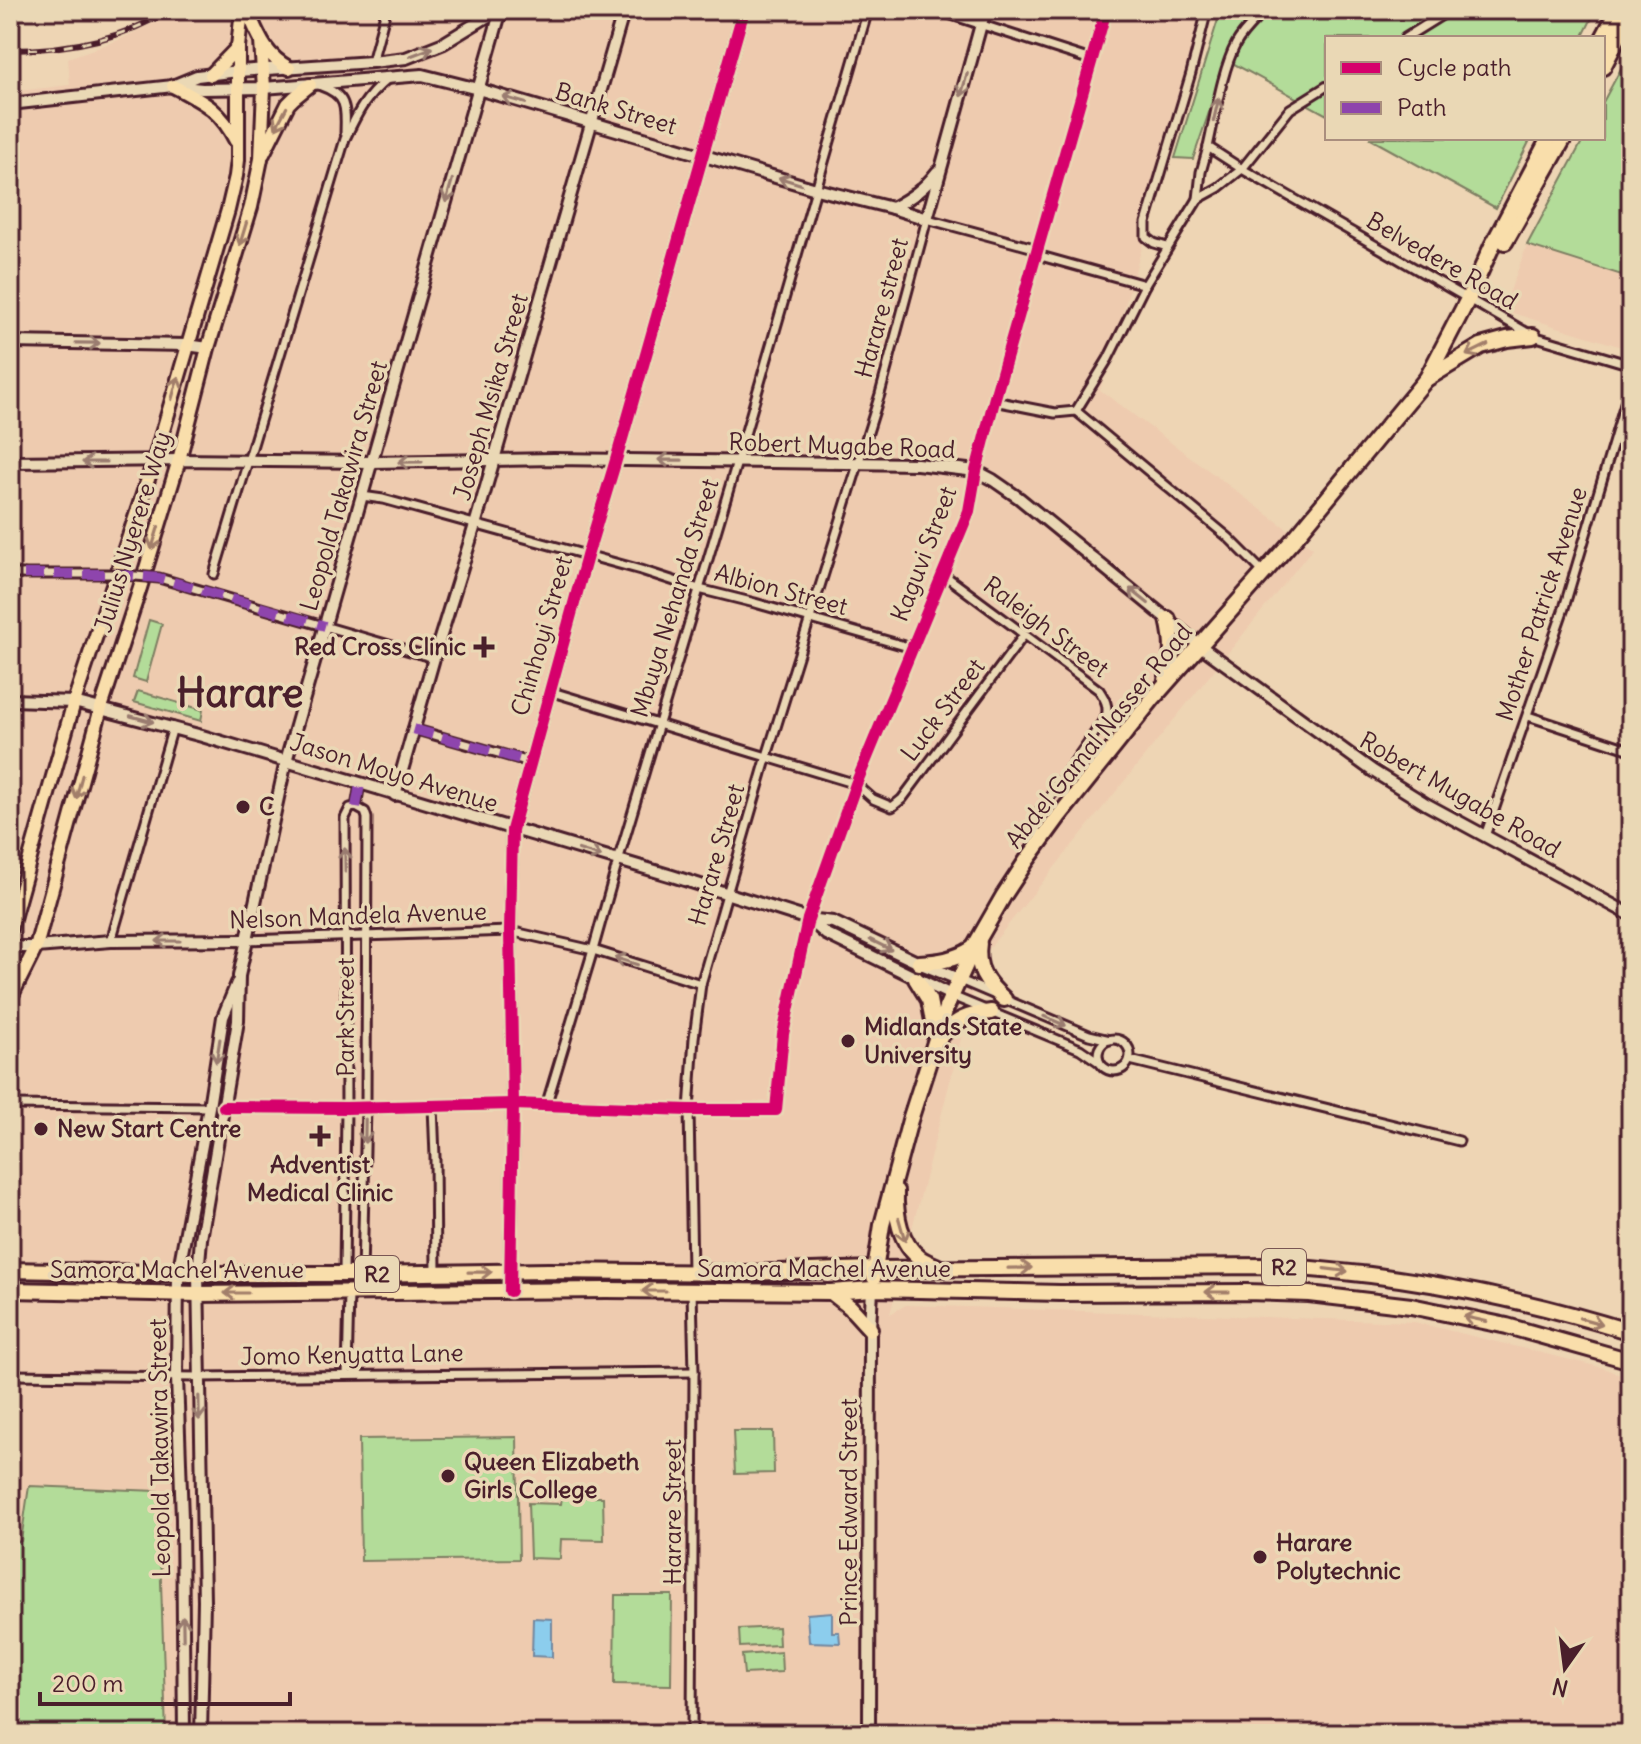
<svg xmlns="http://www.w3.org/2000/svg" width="1641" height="1744" font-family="Delius,sans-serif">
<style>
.built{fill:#eecbaf}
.green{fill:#b3dc99;stroke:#7e7e62;stroke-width:2}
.water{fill:#8ccded;stroke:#72879f;stroke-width:2}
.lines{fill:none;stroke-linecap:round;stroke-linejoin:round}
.street-casing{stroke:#4a1f2b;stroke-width:13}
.secondary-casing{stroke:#4a1f2b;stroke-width:16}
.primary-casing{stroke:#4a1f2b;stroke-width:18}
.highway-casing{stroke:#4a1f2b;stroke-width:20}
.street{stroke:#ead8b5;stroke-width:7}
.secondary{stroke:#ead8b5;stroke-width:10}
.primary{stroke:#f9deab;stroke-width:12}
.highway{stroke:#f9deab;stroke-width:14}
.rail-casing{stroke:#4a1f2b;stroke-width:6}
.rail{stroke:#ead8b5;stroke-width:3;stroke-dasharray:9;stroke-linecap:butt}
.street-bridge-casing{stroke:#4a1f2b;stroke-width:13;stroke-linecap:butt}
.street-bridge{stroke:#ead8b5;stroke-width:7}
.quiet{stroke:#8e44ad;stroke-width:10;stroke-dasharray:20 10;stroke-linecap:butt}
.cycleway-casing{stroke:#ead8b5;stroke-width:17}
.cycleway{stroke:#d6006c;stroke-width:12}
.oneway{stroke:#9a7c70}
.oneway2{stroke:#a27e6b}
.poi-dot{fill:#4a1f2b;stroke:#ead8b5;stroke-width:3}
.labels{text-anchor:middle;stroke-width:7;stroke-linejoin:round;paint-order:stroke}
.shield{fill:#ead8b5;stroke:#7a5654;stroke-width:2}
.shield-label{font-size:22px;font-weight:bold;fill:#4a1f2b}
.street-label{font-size:24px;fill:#4a1f2b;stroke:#ead8b5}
.poi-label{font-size:24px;font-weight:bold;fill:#4a1f2b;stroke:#ead8b5;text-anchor:start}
.town-label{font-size:40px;font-weight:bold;fill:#4a1f2b;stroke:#ead8b5}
</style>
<rect width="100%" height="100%" fill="#eed5b4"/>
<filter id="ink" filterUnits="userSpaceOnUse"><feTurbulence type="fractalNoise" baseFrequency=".0125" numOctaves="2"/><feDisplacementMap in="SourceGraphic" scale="16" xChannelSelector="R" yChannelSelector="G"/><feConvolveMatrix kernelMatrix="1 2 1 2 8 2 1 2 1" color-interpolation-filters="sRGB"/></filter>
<g filter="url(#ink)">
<g class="built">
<polygon points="180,10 1212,10 1100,390 1313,548 982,957 890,1314 906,1305 1414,1322 1604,1368 1631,1380 1631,1734 10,1734 10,92 70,85 68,58 119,40"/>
<polygon points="1527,245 1631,278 1631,350 1503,310"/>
</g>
<g class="green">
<polygon points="1221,10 1596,10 1582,38 1327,38 1327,115 1227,60 1193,159 1175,158"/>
<polygon points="1631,50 1631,278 1527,245 1584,138 1603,138 1603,102"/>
<polygon points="1369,138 1531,138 1496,208"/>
<polygon points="149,620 162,624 146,682 133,678"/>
<polygon points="138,691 203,710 201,721 134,702"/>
<polygon points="733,1431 773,1431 774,1473 735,1474"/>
<polygon points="517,1437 519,1559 361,1561 359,1439"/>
<polygon points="29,1486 158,1491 166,1734 10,1734 10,1543 21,1541"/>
<polygon points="562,1497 603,1497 604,1540 561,1539 560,1559 530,1558 528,1503 561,1504"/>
<polygon points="615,1595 672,1595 671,1685 614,1684"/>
<polygon points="778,1627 779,1645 740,1647 739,1629"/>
<polygon points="781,1652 782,1672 744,1674 742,1655"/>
</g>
<g class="water">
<polygon points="832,1612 832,1632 839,1632 840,1643 809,1642 807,1614"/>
<polygon points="533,1618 552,1619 552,1657 532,1656"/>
</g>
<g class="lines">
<defs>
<g id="street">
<polyline points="936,10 1091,60"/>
<path d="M1265,10C1255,21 1243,31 1236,44C1222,70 1215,117 1208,147L1242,169L1533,336L1631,365"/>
<polyline points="1405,38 1450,10"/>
<polyline points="372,62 386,10"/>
<path d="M321,86C347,95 346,108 345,133"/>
<polyline points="1198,199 1201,172 1208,147"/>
<polyline points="1167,247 1154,243 1146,237 1146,223 1191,73 1207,10"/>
<polyline points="1037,255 1145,285"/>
<polyline points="994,401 1055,413 1076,411 1108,359 1145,285 1198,199 1218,188 1242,169 1290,109 1327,86"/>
<polyline points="1076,411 1229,538 1264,573"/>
<polyline points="362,496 383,499 641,570 699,589 755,603 912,648"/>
<polyline points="10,574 24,574"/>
<path d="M214,574L345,139C358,112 364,99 387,79"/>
<path d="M943,574L1099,690C1105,699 1109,706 1106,717L1035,818V826L1040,839"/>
<polyline points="241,602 434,658"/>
<polyline points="549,691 856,784 873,799 892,807 902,799 1024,635"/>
<polyline points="1528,716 1631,750"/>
<polyline points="413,729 530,762"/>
<polyline points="356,807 365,812 367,818 366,1107 362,1274"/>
<polyline points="356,807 360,784"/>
<polyline points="1485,836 1564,608 1631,383"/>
<polyline points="246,940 510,931 593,950 701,984"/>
<polyline points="111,941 173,727"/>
<polyline points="960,980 993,994"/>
<polyline points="952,996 1080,1049 1099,1062"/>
<polyline points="1004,999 1089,1035 1110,1040"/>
<circle cx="1114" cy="1055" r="16"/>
<polyline points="1130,1060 1459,1141"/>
<polyline points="10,1105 209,1107"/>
<polyline points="433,1106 435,1157 436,1273"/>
<polyline points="546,1106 593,950 618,861 737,462 868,10"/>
<polyline points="224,1107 346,1108 513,1104 689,1110 776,1110 783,1034 808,919 856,784 969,511 976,471 994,401 1106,10"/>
<polyline points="692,1271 689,1110 694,1038 701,984 767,756 880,394 927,219 1038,249"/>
<polyline points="344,1274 346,1108 345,818 350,808 356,807"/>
<polyline points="10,1375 199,1377 694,1372"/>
<polyline points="347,1375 349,1293"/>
<polyline points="692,1734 694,1372 692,1291"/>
</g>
<g id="secondary">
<polyline points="175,85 197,76 238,71 372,62 406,58 444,43 498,10"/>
<polyline points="10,104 173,86 202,89 264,88 422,75 478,89 816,189 892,208 927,219 985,10"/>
<path d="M892,208C911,198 924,189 937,172"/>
<polyline points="10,342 187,345 208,348"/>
<polyline points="10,462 179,460 371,462 554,459 917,464 976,471 993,480 1019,498 1199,645 1373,771 1426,804 1631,915"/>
<polyline points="10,700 74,702 202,736 672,876 808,919 833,922 919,963 958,979"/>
<polyline points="395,795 434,658 475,525 624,10"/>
<polyline points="810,920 826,934 951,995"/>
<polyline points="10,947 36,947 111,941 246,940"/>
<polyline points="510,1291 513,1104 510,931 512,830 587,556 616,460 744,10"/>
<polyline points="184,1734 182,1519 177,1377 178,1274 209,1107 223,1017 237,983"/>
<polyline points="201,1734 204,1601 198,1274 201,1239 238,1021 239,976 286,761 501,10"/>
<polyline points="869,1734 870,1329 872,1289"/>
</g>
<g id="primary">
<path d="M247,10C258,34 264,55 289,68"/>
<polyline points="211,75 238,47"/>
<path d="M173,86C203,102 220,109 236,141"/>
<polyline points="263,154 288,104 294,98 310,85"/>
<polyline points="10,929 74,702 154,461 228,210 236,176 238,160 238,47 242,10"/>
<polyline points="10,999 36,947 101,708 140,588 179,460 208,348 251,207 261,159 264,88 261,41"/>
</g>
<g id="highway">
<polyline points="1603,38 1618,10"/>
<polyline points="1603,67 1631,13"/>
<polyline points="1505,242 1564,138"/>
<polyline points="1428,378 1481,346 1507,339 1533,336"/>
<path d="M1166,680C1173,656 1174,644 1168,619"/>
<path d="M979,943C975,968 986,983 1004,999"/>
<path d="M919,963C938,962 955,960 972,949"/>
<polyline points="916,979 929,1000 935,1032"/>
<path d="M939,1038C956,1019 967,1015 991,1012"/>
<path d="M896,1191C895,1214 900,1244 920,1258C925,1262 933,1264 938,1267"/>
<path d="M10,1270L198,1274H362L548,1271L745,1273L875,1269L1267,1266C1389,1272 1515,1296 1631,1332"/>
<polyline points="874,1277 882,1225 910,1120 946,1008 973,949 1004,895 1027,860 1059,816 1154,697 1294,539 1427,378 1468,299 1492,246 1549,138"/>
<polyline points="10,1290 198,1294 606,1290 831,1292 872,1289 1060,1293 1246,1292 1309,1294 1411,1306 1507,1326 1631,1361"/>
<polyline points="831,1292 850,1307 870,1329"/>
</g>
</defs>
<use href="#street" class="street-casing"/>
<use href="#secondary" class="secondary-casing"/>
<use href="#primary" class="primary-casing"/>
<use href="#highway" class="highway-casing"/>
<use href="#street" class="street"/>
<use href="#secondary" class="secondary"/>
<use href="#primary" class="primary"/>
<use href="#highway" class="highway"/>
<defs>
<path id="rail" d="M10,50C64,50 122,40 169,10"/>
</defs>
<use href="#rail" class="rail-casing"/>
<use href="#rail" class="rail"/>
<defs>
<polyline id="street-bridge" points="24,574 112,574 159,578 241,602"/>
</defs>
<use href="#street-bridge" class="street-bridge-casing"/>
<use href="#street-bridge" class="street-bridge"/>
<g class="quiet">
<polyline points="24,574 112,574 159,578 325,626"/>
<polyline points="413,729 530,762"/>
<polyline points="356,807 360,784"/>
</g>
<defs>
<g id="cycleway">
<polyline points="224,1107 346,1108 513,1104 689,1110 776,1110 783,1034 808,919 856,784 969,511 976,471 994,401 1106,10"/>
<polyline points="510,1291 513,1104 510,931 512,830 587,556 616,460 744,10"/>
</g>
</defs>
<use href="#cycleway" class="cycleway-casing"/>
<use href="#cycleway" class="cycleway"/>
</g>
<defs><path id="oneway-shaft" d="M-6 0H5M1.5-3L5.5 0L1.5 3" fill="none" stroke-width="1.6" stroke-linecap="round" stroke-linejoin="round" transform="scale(2)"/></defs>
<g class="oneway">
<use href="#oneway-shaft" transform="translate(421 52) rotate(-21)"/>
<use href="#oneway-shaft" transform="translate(964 85) rotate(106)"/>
<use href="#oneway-shaft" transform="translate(514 100) rotate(-164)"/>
<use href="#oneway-shaft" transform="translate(1216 110) rotate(-77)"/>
<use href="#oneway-shaft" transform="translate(790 181) rotate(-163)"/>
<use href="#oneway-shaft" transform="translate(449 191) rotate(106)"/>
<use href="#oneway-shaft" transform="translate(88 343) rotate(1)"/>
<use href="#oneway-shaft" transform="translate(670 460) rotate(-179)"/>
<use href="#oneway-shaft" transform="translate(94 462) rotate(-180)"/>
<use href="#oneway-shaft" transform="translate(410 462) rotate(179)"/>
<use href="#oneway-shaft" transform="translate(1139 596) rotate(-141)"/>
<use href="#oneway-shaft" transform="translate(142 719) rotate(15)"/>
<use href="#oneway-shaft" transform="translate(590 853) rotate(17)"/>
<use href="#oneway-shaft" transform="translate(345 860) rotate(-91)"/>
<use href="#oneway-shaft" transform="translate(168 941) rotate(180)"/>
<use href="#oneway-shaft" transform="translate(881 945) rotate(26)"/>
<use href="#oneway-shaft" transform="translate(626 961) rotate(-162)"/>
<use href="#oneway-shaft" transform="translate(1055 1021) rotate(23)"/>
<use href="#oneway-shaft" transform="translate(218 1051) rotate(99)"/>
<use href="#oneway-shaft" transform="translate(365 1131) rotate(91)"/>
<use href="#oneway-shaft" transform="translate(199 1408) rotate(89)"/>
<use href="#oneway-shaft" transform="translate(183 1628) rotate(-91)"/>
</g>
<g class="oneway2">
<use href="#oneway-shaft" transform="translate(281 118) rotate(118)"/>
<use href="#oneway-shaft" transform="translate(243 234) rotate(107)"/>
<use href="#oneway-shaft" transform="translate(1477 350) rotate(154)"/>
<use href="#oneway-shaft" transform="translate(175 388) rotate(-74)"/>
<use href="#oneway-shaft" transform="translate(155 538) rotate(107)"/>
<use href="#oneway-shaft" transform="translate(79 787) rotate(105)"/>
<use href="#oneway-shaft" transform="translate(902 1230) rotate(74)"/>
<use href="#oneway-shaft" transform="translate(1020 1268) rotate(-1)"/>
<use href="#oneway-shaft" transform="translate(1336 1270) rotate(7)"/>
<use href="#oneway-shaft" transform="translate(480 1272) rotate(-1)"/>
<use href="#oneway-shaft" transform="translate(654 1291) rotate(-180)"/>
<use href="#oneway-shaft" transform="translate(1217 1292) rotate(180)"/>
<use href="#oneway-shaft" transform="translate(236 1293) rotate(180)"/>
<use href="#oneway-shaft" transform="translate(1475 1319) rotate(-168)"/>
<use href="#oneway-shaft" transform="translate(1591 1321) rotate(15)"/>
</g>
</g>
<g class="poi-dot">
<path d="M480 635h8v8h8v8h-8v8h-8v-8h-8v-8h8z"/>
<circle cx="243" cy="807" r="8"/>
<circle cx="848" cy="1041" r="8"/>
<circle cx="41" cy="1129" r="8"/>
<path d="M316 1124h8v8h8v8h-8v8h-8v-8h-8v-8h8z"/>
<circle cx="448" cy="1476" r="8"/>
<circle cx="1260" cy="1557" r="8"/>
</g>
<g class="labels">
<g class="shield">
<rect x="1262" y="1249" width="44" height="36" rx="6"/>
<rect x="355" y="1256" width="44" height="36" rx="6"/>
</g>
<g class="shield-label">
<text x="1284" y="1275">R2</text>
<text x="377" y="1282">R2</text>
</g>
<g class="street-label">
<text transform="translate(616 109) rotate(17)" y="8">Bank Street</text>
<text transform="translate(1442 261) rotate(30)" y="8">Belvedere Road</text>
<text transform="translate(882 308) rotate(-75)" y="8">Harare street</text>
<text transform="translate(491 397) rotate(-74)" y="8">Joseph Msika Street</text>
<text transform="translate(842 446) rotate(2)" y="8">Robert Mugabe Road</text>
<text transform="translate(344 486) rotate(-74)" y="8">Leopold Takawira Street</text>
<text transform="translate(133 532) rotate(-73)" y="8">Julius Nyerere Way</text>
<text transform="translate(924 554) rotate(-69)" y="8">Kaguvi Street</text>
<text transform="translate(781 590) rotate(15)" y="8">Albion Street</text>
<text transform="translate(675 598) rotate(-73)" y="8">Mbuya Nehanda Street</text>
<text transform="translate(1542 604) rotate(-72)" y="8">Mother Patrick Avenue</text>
<text transform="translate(1046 627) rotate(37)" y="8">Raleigh Street</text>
<text transform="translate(542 636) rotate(-74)" y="8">Chinhoyi Street</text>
<text transform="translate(943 710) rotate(-53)" y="8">Luck Street</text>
<text transform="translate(1099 736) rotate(-51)" y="8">Abdel Gamal Nasser Road</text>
<text transform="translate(394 773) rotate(17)" y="8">Jason Moyo Avenue</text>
<text transform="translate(1460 795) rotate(30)" y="8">Robert Mugabe Road</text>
<text transform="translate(717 855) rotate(-74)" y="8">Harare Street</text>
<text transform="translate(358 916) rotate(-2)" y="8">Nelson Mandela Avenue</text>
<text transform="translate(346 1017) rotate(-90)" y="8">Park Street</text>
<text x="824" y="1277">Samora Machel Avenue</text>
<text x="177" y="1278">Samora Machel Avenue</text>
<text transform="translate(352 1355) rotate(-1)" y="8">Jomo Kenyatta Lane</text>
<text transform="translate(160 1448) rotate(-91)" y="8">Leopold Takawira Street</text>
<text transform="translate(673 1512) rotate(-90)" y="8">Harare Street</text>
<text transform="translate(849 1512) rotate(-90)" y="8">Prince Edward Street</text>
</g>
<g class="poi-label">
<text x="466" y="655" text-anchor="end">Red Cross Clinic</text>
<text x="259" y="815">C</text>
<text x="864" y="1035">Midlands State<tspan x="864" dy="28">University</tspan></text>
<text x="57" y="1137">New Start Centre</text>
<text x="320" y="1173" text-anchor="middle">Adventist<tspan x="320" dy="28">Medical Clinic</tspan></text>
<text x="464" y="1470">Queen Elizabeth<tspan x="464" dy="28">Girls College</tspan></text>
<text x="1276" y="1551">Harare<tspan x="1276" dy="28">Polytechnic</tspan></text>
</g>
<g class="town-label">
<text x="240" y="707">Harare</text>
</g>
</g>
<rect width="1641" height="1744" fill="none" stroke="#ead8b5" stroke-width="40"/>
<rect x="20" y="20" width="1601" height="1704" fill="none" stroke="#4a1f2b" stroke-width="3" filter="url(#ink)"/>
<rect x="1325" y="36" width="280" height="104" fill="#ead8b5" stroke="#aa8e7e" stroke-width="2"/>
<rect x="1341" y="62" width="40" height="12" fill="#d6006c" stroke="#aa8e7e" stroke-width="2"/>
<text x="1397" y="76" font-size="24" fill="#4a1f2b">Cycle path</text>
<rect x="1341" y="102" width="40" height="12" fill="#8e44ad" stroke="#aa8e7e" stroke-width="2"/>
<text x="1397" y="116" font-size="24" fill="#4a1f2b">Path</text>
<g transform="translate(1565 1668) rotate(194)" stroke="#ead8b5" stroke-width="6" paint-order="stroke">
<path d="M0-6L14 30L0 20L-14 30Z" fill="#4a1f2b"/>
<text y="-12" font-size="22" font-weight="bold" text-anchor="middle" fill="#4a1f2b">N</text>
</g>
<path d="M40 1692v12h250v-12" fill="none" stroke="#4a1f2b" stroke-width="4"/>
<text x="52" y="1692" font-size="24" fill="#4a1f2b" stroke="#ead8b5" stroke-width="6" paint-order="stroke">200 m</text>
</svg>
